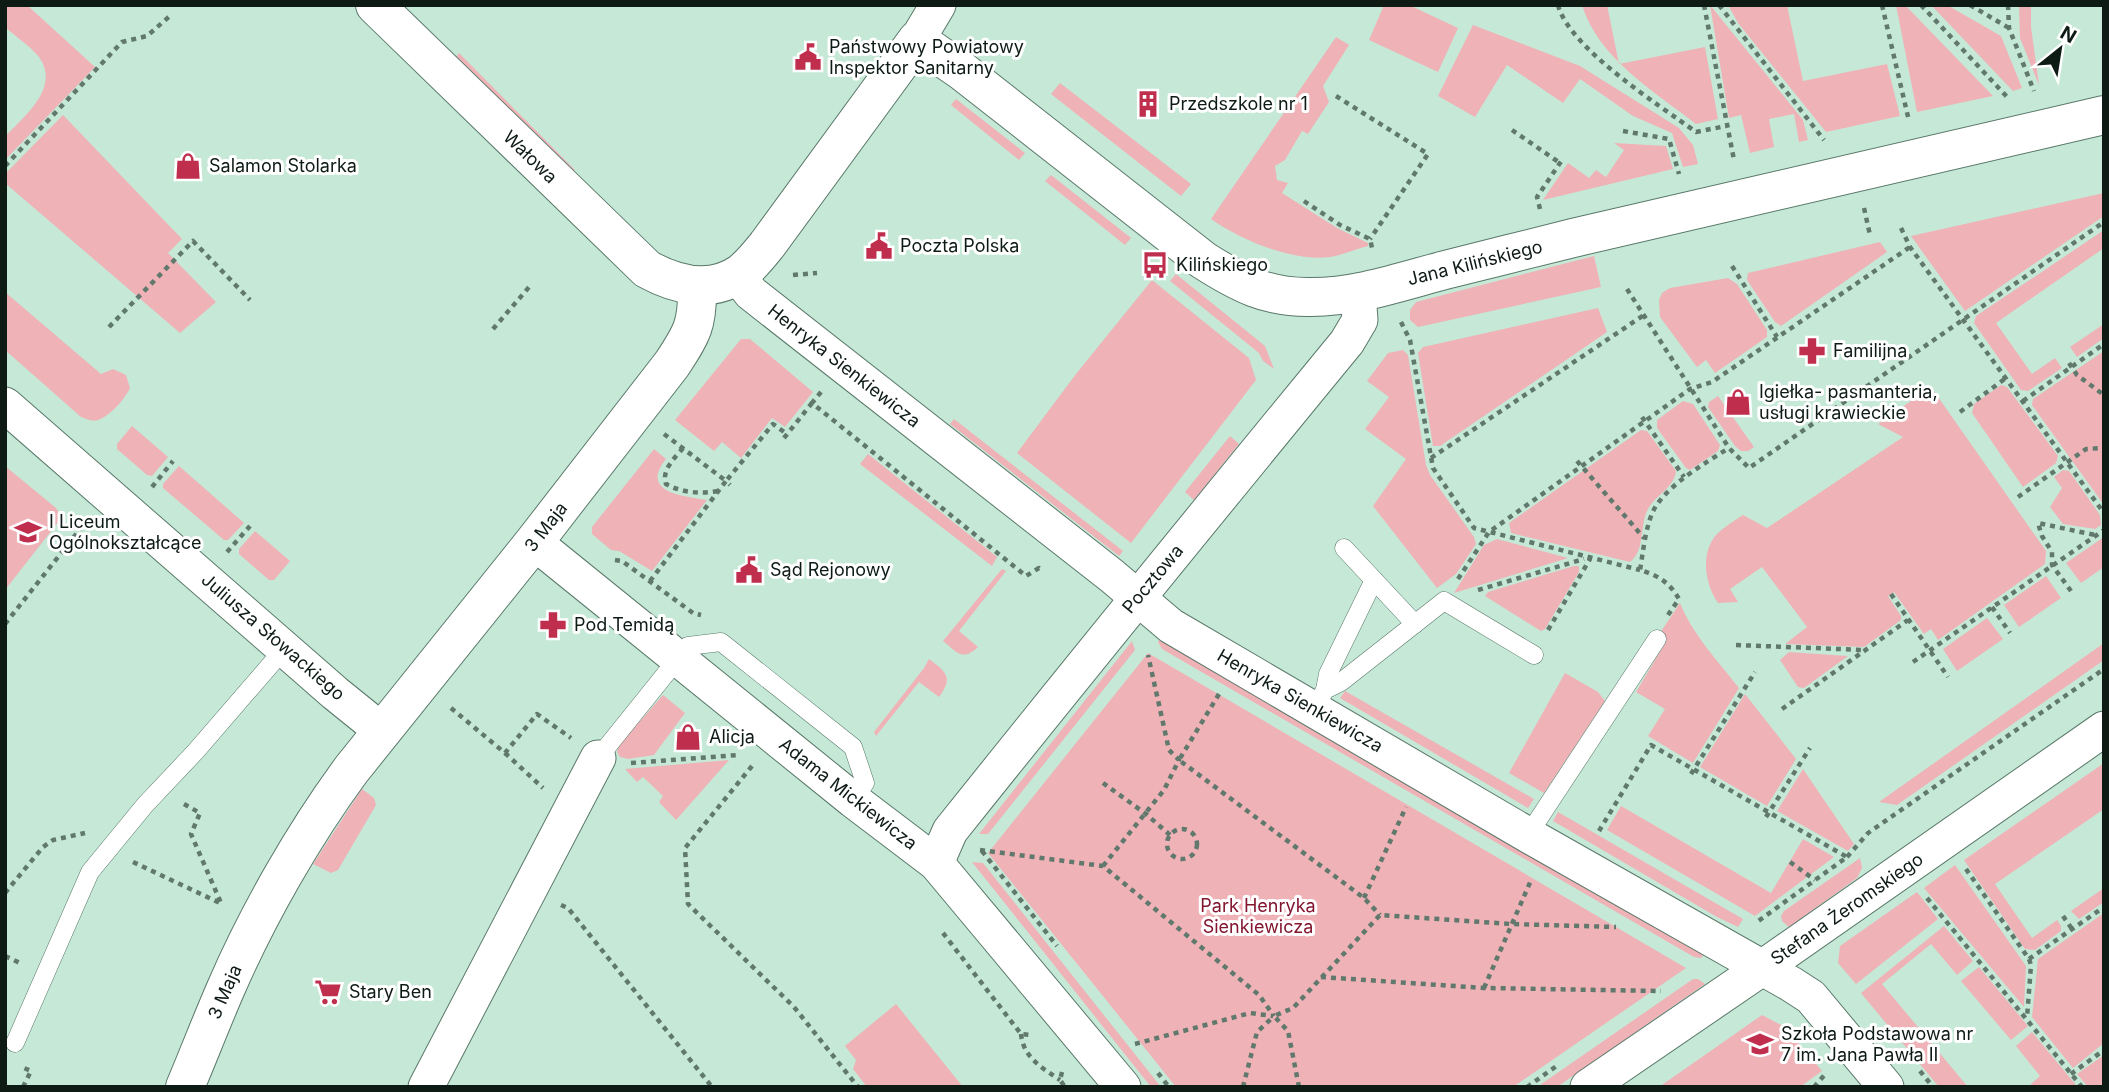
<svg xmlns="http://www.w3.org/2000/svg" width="2109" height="1092" font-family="Inter,sans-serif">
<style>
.green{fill:#efb2b7}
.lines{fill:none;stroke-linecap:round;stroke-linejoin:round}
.lane-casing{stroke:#597869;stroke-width:19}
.street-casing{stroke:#597869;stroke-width:37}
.secondary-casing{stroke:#597869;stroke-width:40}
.path{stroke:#61786d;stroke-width:4.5;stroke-dasharray:5 5;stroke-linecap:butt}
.lane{stroke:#fff;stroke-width:18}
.street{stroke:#fff;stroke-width:35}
.secondary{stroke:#fff;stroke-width:38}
.labels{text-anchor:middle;stroke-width:6;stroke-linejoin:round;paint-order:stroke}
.poi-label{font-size:18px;fill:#0e1b15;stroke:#fff;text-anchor:start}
.street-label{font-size:18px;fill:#0e1b15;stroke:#fff}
.park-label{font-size:18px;fill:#83162f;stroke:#fff}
</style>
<rect width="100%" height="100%" fill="#c6e9d7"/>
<g class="green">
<path d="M5,5H27L95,67L5,160V137C24,116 61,88 39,57C30,46 16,37 5,27Z"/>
<polygon points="1384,5 1409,5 1458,28 1438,72 1369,40"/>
<path d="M1582,5H1607L1619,64L1705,47L1718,119L1696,124C1655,92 1598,58 1582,5Z"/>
<polygon points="1710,5 1803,120 1808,140 1799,142 1794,114 1769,119 1774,147 1750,153 1741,115 1729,118"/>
<polygon points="1728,5 1787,5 1803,81 1887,64 1900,116 1826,132 1738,23"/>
<polygon points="1896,5 1905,5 1993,96 1917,112"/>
<polygon points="1931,5 1947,5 2001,36 2022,88 2013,91"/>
<polygon points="2019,5 2031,5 2031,27 2039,85 2020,38"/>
<polygon points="1473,25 1580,66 1679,128 1693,145 1698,164 1683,167 1672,133 1633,116 1580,79 1563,103 1507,65 1475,117 1438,96"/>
<path d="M1336,37L1349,45L1323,86L1329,102L1308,134L1302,131L1285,160L1275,166L1277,180L1288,183L1282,193L1337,228L1368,243V246C1356,249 1343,255 1330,257C1292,262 1241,240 1211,219Z"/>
<polygon points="459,53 575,170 565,170 454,60"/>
<polygon points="1060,83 1191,184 1181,196 1051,94"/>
<polygon points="956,99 1025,153 1019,160 951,105"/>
<polygon points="63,115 182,239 168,253 216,302 180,333 5,183 5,174"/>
<polygon points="1614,143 1666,146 1673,169 1543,200 1568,163 1589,178 1596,170 1606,177 1624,150"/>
<polygon points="1051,175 1131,238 1125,245 1045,181"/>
<polygon points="2104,193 2104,216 1965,311 1911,236"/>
<polygon points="2104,230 2104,248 1996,323 2032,374 2055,358 2062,368 2028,391 2021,390 1974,323 1976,316"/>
<polygon points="1880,242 1887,252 1781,326 1775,322 1747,280 1748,273"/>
<polygon points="1594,256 1601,287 1418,327 1410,320 1410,310 1416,302"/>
<polygon points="1176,274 1265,346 1274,369 1263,361 1259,353 1170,281"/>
<polygon points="1728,278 1737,284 1767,330 1767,337 1715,373 1706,360 1697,367 1660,317 1659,300 1662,293 1670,288"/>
<polygon points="1152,280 1249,358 1256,380 1131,543 1017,453 1076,374"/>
<path d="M5,292L101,374L113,369L126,375L130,388C125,399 110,416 98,420C92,422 87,419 81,417L5,350Z"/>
<polygon points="1598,308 1607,332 1440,446 1433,446 1418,353 1423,347"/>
<polygon points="2104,324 2104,338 2077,357 2070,347"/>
<polygon points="741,339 750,339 813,392 785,427 772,418 741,458 722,442 714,451 675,420"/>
<polygon points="1403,350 1408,355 1426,465 1430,475 1474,537 1476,544 1456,574 1437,588 1373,506 1406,459 1365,429 1389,397 1367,381 1388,353"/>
<polygon points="2104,351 2104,505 2032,405 2033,399"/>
<polygon points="2001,385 2007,387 2058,456 2056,463 2023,487 1972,413 1974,404"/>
<path d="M1931,387L2046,551L2045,564L1938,640L1931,629L1924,634L1894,592L1888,596L1901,616V620L1864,647L1785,644L1807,627L1762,567L1730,589L1738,602L1718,603C1705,584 1700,554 1716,535C1724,527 1734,521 1743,515L1767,528L1903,437L1878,424Z"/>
<polygon points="1718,396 1754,447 1748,451 1741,451 1735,446 1708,407 1709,402"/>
<polygon points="1683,401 1693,404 1720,445 1718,451 1690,470 1686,468 1657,428 1657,420"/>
<polygon points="954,419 1123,551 1119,556 950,424"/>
<polygon points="132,426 168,457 152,476 147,475 117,449 117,444"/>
<path d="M1641,430L1647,431L1676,471C1675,486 1658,494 1650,506C1638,522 1647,549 1630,562L1511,533L1509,523Z"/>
<polygon points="1230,436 1239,444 1194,500 1185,492"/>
<path d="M654,449L666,459C639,493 684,496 707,500L652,571L619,551L611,550L592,534V527Z"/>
<polygon points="868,454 997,557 992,566 860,464"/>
<polygon points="5,466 56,508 60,514 59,521 5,590"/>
<polygon points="179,466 244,523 228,540 224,540 163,488 163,484"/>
<polygon points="2063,470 2069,471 2100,515 2101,525 2095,529 2063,524 2050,507 2062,488 2054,477"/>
<polygon points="255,531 290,561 274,580 269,580 239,554 239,549"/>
<polygon points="2104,537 2104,567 2081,583 2066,563"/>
<polygon points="1497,539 1568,558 1454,593 1484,545"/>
<polygon points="1574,566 1579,566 1579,572 1545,629 1541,631 1485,596 1488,592"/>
<path d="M1002,569L1006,571L959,631L978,647C962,662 957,652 943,641Z"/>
<polygon points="2046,576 2061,598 2019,627 2004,605"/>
<path d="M1680,603C1693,635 1718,661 1739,688L1693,763L1648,736L1665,709L1636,692L1667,640L1660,633Z"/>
<polygon points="1987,618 2003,639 1957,671 1943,649"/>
<polygon points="1160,638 1705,954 1701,958 1694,957 1162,649 1158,642"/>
<polygon points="1132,641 1135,650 988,834 979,834"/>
<polygon points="2104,643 2104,660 1897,805 1879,802"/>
<polygon points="1789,652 1848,656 1804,688 1798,687 1780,660"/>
<polygon points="1148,653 1686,968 1513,1087 1176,1087 988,853"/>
<path d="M929,659C946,672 954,677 939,697L919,682L876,736L874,732L924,668Z"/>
<polygon points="1565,673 1598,692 1605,701 1544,793 1509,773"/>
<polygon points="1345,691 1534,799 1528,808 1340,698"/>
<polygon points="1745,694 1796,759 1767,806 1700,767"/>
<polygon points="663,695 685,713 654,755 628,759 620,757 617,752 619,745"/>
<polygon points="729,760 676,820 659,802 663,796 643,777 637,782 625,769"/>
<polygon points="2104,763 2104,809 1995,884 2032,938 2057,920 2061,926 2061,931 2035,950 2025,949 1964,860"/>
<polygon points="1803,769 1854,844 1848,851 1777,811"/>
<polygon points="362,789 374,798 376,805 338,870 331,873 313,864"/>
<polygon points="1621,806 1771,893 1803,839 1834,857 1755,916 1607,830"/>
<polygon points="1558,812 1743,919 1738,927 1717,917 1553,821"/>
<polygon points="1860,858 1862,868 1857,878 1789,927 1782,921 1781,916 1784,911"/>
<polygon points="972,862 983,863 1161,1087 1151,1087"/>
<polygon points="1955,865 2026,966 2024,1007 1924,888"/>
<polygon points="2104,888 2104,902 2079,919 2071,911"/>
<polygon points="1917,892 1938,919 1856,984 1838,963 1840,946"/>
<polygon points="2104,913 2104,1043 2073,1068 2032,1017 2038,959"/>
<polygon points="1944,926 1973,961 1957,975 1931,944 1882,984 1968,1087 1939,1087 1861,993"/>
<polygon points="1979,967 2028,1026 2011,1040 1961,981"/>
<polygon points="1693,979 1698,979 1705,984 1557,1087 1537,1087"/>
<polygon points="896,1004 963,1087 867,1087 853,1069 856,1060 845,1046"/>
<polygon points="1762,1015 1785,1027 1822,1071 1800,1087 1659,1087"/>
<polygon points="2032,1032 2076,1085 2076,1086 2028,1087 2040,1076 2016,1046"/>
<polygon points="2104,1055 2104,1087 2088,1087 2077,1074"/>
</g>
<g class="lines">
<defs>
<g id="lane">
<polyline points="1344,548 1415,624"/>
<polyline points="1325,690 1328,674 1374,580"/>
<polyline points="1314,709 1325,690 1341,682 1444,601 1534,655"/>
<polyline points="598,758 688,646 721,642 853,747 865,783 853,800"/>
<polyline points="1528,835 1657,639"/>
<polyline points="15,1043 90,872 145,805 196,751 285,648"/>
</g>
<g id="street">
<polyline points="917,40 938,5"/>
<polyline points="738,276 751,293 1112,576 1171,626 1528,835 1791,984 1811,997 1886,1087"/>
<polyline points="5,405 335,693 382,731"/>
<polyline points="534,542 853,800 936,863 1123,1087"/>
<path d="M936,863L950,831C1081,667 1214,504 1347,342L1360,320L1358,293"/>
<polyline points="426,1087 598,758"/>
<polyline points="1588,1087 1762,968 2104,729"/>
</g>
<g id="secondary">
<path d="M375,5L647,269C676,285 711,294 741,273C751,265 759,255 767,245L917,40L962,71L1203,260C1239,283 1267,298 1311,297C1357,297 1400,282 1445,270C1488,259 1530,249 1573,238C1750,196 1927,155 2104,115"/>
<path d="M185,1087C199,1054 212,1020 226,988C258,914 304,834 351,770L534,542L672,364C692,334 698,324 697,286"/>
</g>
</defs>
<use href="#lane" class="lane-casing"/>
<use href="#street" class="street-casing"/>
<use href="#secondary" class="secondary-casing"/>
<g class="path">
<path d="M1558,5C1569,48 1659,105 1696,132L1726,126"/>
<polyline points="1704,5 1734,160"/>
<polyline points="1719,5 1824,140"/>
<polyline points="1882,5 1909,121"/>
<polyline points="1921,5 2009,99"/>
<polyline points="1970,5 2009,28"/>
<polyline points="2008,5 2009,28 2034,91"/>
<polyline points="1336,96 1428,154 1370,239"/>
<polyline points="1512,130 1560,163"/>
<polyline points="1623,131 1669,139 1679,174"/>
<polyline points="5,166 122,42 147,36 171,15"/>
<polyline points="1304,201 1340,225 1370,239 1373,252"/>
<polyline points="1864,208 1870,235"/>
<polyline points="1540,209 1537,197 1562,160"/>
<polyline points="1901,228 1910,247 2104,513"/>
<polyline points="1732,266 1777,337"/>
<polyline points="793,275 817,273"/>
<polyline points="1627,289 1729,448 1749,468 2104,222"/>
<polyline points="1401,322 1410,340 1433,468 1474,528 1640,570"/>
<polyline points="109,327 193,241 250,300"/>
<polyline points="493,329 530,286"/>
<polyline points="2069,363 2077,375 2104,395"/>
<polyline points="821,392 812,403 1026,576 1039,568 1040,569"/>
<polyline points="2023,401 2104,344"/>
<polyline points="1960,412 2006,378"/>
<polyline points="1642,417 1684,477"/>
<polyline points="664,434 726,481 773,424 787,434"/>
<polyline points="784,438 812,403"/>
<path d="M683,448C675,458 661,470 666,484C682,493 701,494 718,491"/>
<polyline points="1431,458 1644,315"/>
<polyline points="1577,461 1644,538"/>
<polyline points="152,487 173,461"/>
<polyline points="2018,497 2086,449 2104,448"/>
<polyline points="227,552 250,526"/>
<polyline points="615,560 622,561 693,613 701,615"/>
<polyline points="1458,579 1489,532 1690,389 1712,382 1910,247"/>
<polyline points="650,581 726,481 730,485"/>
<polyline points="1478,590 1584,559"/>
<polyline points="2071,591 2052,565 2052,552 2042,536 2038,523 2095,535"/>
<polyline points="1891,594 1948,677"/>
<polyline points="1992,607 2010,633"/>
<path d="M1668,615L1679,599C1669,582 1659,576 1640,570C1643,553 1646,521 1656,506C1671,483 1705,463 1729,448"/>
<polyline points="5,624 81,528 81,520"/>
<polyline points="1548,630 1590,559"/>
<polyline points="1736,645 1864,650"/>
<polyline points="1913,662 2104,530"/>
<polyline points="1219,694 1179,760 1364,898 1380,915"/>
<polyline points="451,708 505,753 537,714 571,738"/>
<polyline points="1782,709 1908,620"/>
<polyline points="505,753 543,788"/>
<polyline points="631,763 738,755"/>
<polyline points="752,766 685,848 688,904 794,1007 858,1087"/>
<polyline points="1691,774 1755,672"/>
<polyline points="1103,783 1146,814 1170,835"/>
<polyline points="184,804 200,813 191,834 221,903"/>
<polyline points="1766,817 1810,748"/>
<circle cx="1182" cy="844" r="15"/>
<polyline points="1599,831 1651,745 1847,857 1757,922"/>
<polyline points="980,850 1103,866 1259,995 1274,1016"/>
<polyline points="982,851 1057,946"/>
<polyline points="1847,857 1868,833 2104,669"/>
<polyline points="133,862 220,903"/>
<polyline points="1790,862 1815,880"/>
<polyline points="1103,866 1164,790 1179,760 1169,750 1148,655"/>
<polyline points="1966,869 2029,959 2031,965 2027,1018"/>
<polyline points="5,893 43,847 53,840 85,833"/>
<polyline points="1364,898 1406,807"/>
<polyline points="1927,898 2082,1087"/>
<polyline points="561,905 568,908 712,1087"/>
<polyline points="2063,916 2072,929"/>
<polyline points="943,933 1021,1034 1032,1035"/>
<polyline points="5,956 20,963"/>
<polyline points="2029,959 2104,907"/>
<polyline points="1321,977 1484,988 1661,991"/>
<polyline points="1484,988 1532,878"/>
<path d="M1021,1034C1023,1057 1042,1068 1060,1080"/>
<polyline points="1135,1044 1250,1013 1273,1016"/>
<polyline points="1920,1071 1933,1087"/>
<polyline points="1062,1072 1060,1080 1065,1087"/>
<polyline points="1158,1073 1169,1087"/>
<polyline points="2071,1074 2104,1050"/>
<polyline points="23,1087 31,1071 24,1068"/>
<polyline points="1243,1087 1257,1032 1273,1017"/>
<polyline points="1299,1087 1288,1031 1274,1016 1293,1008 1380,915 1511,924 1616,927"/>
<polyline points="1527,1087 1558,1065"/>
<polyline points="1814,1087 1827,1072"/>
</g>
<use href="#lane" class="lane"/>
<use href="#street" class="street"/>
<use href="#secondary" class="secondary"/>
</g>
<defs>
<symbol id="civic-bare" viewBox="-9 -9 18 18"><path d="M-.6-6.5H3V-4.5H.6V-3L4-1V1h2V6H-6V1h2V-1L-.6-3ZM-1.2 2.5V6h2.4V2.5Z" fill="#bf2f4d" stroke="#fff" stroke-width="2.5" paint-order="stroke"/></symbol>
<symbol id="building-bare" viewBox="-9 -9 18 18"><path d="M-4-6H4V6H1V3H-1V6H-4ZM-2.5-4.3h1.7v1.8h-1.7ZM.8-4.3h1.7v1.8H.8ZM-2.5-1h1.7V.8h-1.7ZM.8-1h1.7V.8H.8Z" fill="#bf2f4d" stroke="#fff" stroke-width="2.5" paint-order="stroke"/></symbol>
<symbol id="shop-bare" viewBox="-9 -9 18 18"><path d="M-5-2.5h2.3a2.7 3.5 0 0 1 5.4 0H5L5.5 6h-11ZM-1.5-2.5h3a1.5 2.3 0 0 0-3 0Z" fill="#bf2f4d" stroke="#fff" stroke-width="2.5" paint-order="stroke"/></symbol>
<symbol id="bus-bare" viewBox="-9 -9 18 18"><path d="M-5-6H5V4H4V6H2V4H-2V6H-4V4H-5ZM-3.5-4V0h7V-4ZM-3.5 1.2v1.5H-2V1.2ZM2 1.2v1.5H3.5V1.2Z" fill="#bf2f4d" stroke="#fff" stroke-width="2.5" paint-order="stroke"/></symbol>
<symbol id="pharmacy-bare" viewBox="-9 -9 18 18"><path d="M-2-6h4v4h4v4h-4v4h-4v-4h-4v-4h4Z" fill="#bf2f4d" stroke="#fff" stroke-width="2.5" paint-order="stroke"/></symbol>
<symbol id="school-bare" viewBox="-9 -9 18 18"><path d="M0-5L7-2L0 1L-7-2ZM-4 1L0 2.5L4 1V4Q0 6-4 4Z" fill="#bf2f4d" stroke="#fff" stroke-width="2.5" paint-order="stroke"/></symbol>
<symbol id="supermarket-bare" viewBox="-9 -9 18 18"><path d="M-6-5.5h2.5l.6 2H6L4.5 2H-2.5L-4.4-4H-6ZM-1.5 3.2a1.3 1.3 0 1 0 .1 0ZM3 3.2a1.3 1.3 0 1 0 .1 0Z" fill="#bf2f4d" stroke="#fff" stroke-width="2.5" paint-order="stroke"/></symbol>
</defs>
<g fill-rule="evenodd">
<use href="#civic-bare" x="789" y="38" width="38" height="38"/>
<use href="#building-bare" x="1129" y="85" width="38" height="38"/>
<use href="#shop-bare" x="169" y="147" width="38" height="38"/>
<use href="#civic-bare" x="860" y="227" width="38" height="38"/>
<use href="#bus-bare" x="1136" y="246" width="38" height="38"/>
<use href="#pharmacy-bare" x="1793" y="332" width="38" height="38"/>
<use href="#shop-bare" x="1719" y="383" width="38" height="38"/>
<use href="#school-bare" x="9" y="513" width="38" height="38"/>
<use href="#civic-bare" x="730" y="551" width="38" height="38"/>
<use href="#pharmacy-bare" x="534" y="606" width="38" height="38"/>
<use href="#shop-bare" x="669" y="718" width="38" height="38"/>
<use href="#supermarket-bare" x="309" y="973" width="38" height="38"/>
<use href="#school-bare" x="1741" y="1025" width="38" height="38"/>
</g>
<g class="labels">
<g class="poi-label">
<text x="829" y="53">Państwowy Powiatowy<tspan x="829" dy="21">Inspektor Sanitarny</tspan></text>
<text x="1169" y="110">Przedszkole nr 1</text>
<text x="209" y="172">Salamon Stolarka</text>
<text x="900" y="252">Poczta Polska</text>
<text x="1176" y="271">Kilińskiego</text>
<text x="1833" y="357">Familijna</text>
<text x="1759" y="398">Igiełka- pasmanteria,<tspan x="1759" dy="21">usługi krawieckie</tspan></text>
<text x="49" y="528">I Liceum<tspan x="49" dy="21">Ogólnokształcące</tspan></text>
<text x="770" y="576">Sąd Rejonowy</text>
<text x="574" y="631">Pod Temidą</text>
<text x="709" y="743">Alicja</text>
<text x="349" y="998">Stary Ben</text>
<text x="1781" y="1040">Szkoła Podstawowa nr<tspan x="1781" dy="21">7 im. Jana Pawła II</tspan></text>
</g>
<g class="street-label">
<text transform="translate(530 157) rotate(44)" y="6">Wałowa</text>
<text transform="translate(1475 263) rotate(-14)" y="6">Jana Kilińskiego</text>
<text transform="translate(844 366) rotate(38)" y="6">Henryka Sienkiewicza</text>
<text transform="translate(546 527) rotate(-52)" y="6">3 Maja</text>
<text transform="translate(1153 579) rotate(-50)" y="6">Pocztowa</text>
<text transform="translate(273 637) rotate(41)" y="6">Juliusza Słowackiego</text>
<text transform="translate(1300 701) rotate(30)" y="6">Henryka Sienkiewicza</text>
<text transform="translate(848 794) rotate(38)" y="6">Adama Mickiewicza</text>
<text transform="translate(1847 909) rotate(-35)" y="6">Stefana Żeromskiego</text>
<text transform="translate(225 992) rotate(-66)" y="6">3 Maja</text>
</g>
<g class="park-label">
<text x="1258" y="912">Park Henryka<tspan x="1258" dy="21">Sienkiewicza</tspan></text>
</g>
</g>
<rect width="2109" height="1092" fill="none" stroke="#0e1b15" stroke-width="14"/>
<g transform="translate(2060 49) rotate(30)" stroke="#ffffff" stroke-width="5" paint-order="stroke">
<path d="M0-5L12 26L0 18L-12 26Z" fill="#0e1b15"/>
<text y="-10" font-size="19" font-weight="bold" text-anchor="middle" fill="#0e1b15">N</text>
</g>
</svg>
